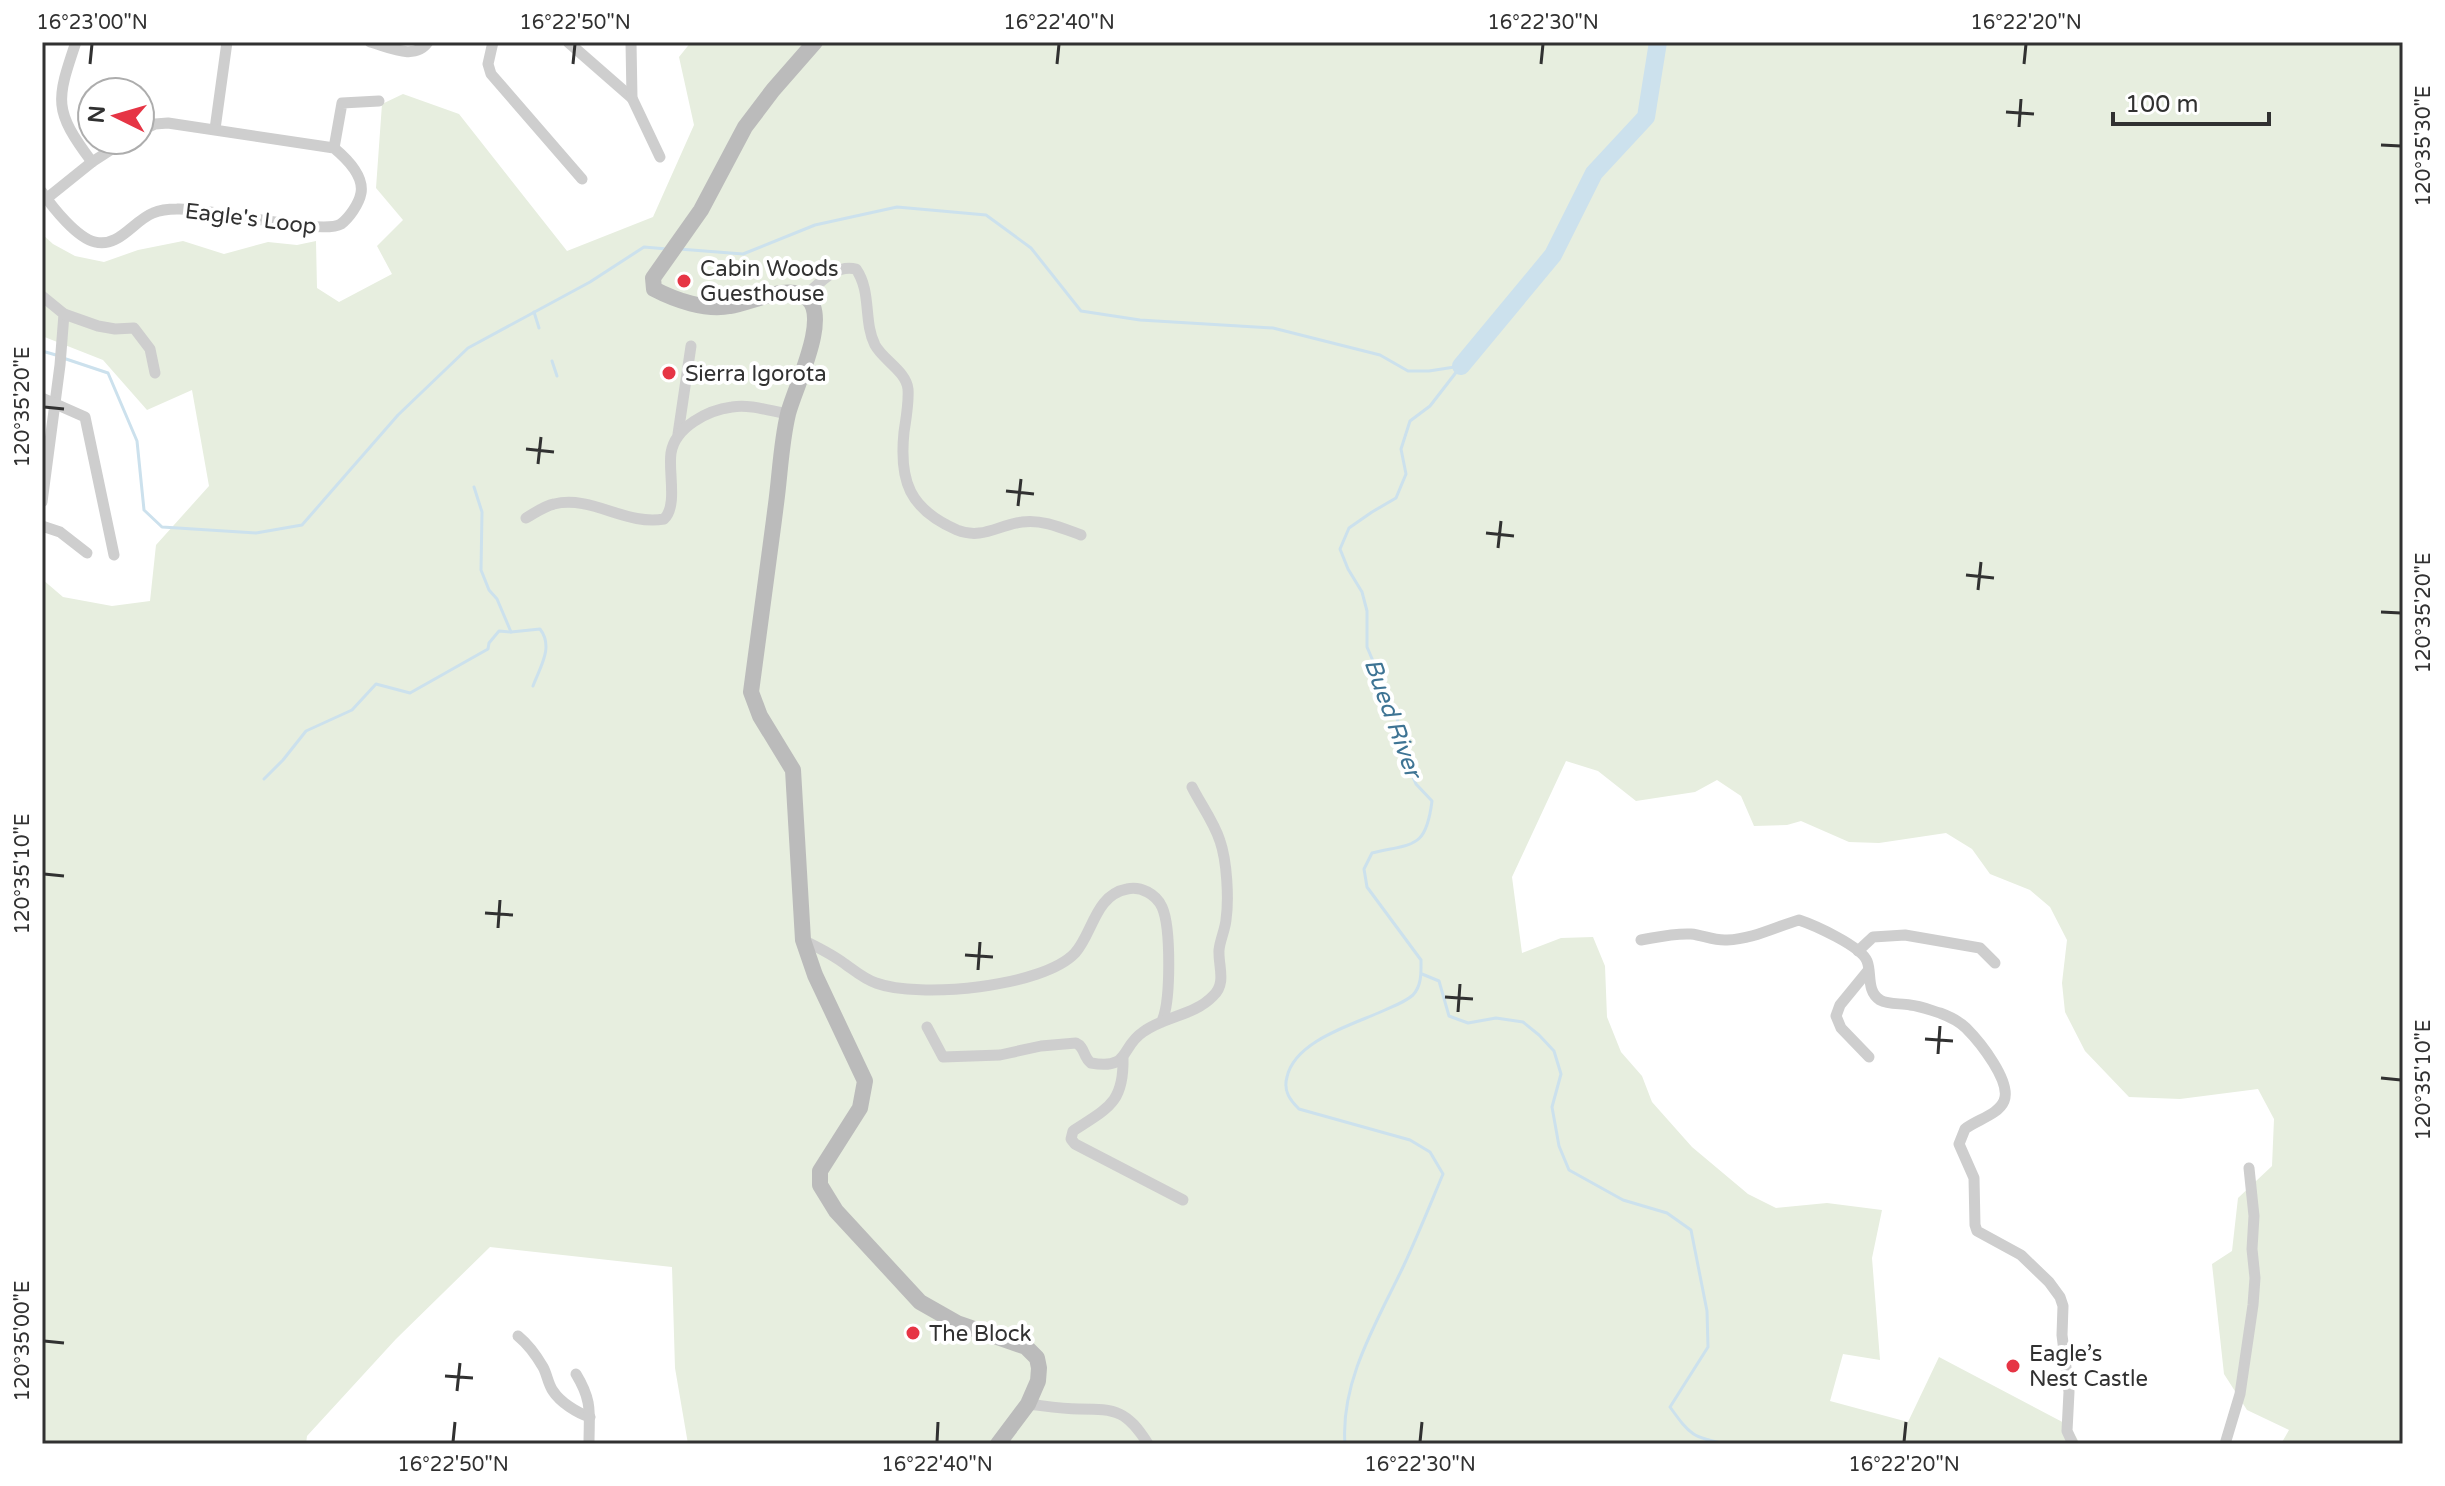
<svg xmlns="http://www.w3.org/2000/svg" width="2445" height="1486" font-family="'Varela Round',sans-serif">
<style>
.green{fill:#e7eedf}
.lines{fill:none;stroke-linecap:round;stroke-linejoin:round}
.stream{stroke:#cce1ed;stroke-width:3}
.river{stroke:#cce1ed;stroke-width:18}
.street{stroke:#cecece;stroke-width:11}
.secondary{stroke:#bbb;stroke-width:16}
.ticks{fill:none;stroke:#313131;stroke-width:3}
.poi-dot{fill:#e63545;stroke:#fff;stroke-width:3}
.labels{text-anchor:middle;stroke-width:8;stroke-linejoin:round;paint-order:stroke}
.street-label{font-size:22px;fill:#313131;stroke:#fff}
.poi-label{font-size:22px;fill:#313131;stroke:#fff;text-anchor:start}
.water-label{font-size:24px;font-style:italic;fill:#3e7494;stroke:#fff}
.neatline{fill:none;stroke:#313131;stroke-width:3}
.ticks-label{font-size:20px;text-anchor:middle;fill:#313131}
</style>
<rect width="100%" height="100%" fill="#fff"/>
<polygon class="green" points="691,42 2403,42 2403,1444 2281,1444 2289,1430 2247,1410 2224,1374 2212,1264 2232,1251 2238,1198 2272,1166 2274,1119 2258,1089 2180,1099 2129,1097 2085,1051 2065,1012 2062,983 2067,940 2050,907 2030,890 1990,874 1972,849 1946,833 1879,843 1849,842 1801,821 1787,825 1754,826 1741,796 1717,780 1695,792 1636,801 1598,771 1566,761 1512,877 1522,953 1561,938 1593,937 1605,966 1607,1017 1621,1052 1642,1076 1652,1102 1692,1147 1748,1194 1776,1208 1827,1203 1882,1210 1872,1258 1880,1360 1843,1354 1830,1401 1908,1422 1939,1357 2070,1426 2080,1444 928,1444 927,1442 916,1444 688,1444 675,1368 672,1267 490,1247 396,1339 307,1436 306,1444 42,1444 42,579 63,597 112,606 150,601 156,545 209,486 192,390 147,410 103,360 42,336 42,234 53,244 75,256 104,262 138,250 183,241 224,254 268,242 297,245 316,241 317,288 339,302 392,274 377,246 403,220 376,188 382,104 403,94 459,114 567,251 653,217 694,125 679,57"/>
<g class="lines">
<g class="stream">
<polyline points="679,249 743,254 815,225 897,207 986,215 1031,248 1081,311 1140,320 1273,328 1380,355 1408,371 1429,371 1461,366"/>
<polyline points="534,312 539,328"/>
<polyline points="42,351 56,355"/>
<polyline points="63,358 108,373 137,441 144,510 162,527 256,533 302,525 398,415 468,348 590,282 644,247 667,249"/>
<polyline points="552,361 557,376"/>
<path d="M474,487L482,512L481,570L489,590L497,599L511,632L540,629C554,647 540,667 533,686"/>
<polyline points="264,779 283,760 306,731 352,710 376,684 410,693 488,649 489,643 499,631 511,632"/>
<path d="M1422,974L1439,981L1449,1016L1468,1023L1496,1018L1523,1022L1539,1035L1554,1051L1561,1074L1552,1107L1559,1146L1569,1170L1623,1200L1667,1213L1691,1230L1707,1311L1708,1347L1670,1407C1690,1435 1693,1438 1727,1444"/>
<path d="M1345,1444C1340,1381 1378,1320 1404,1265C1418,1235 1430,1205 1443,1174L1430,1152L1410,1140L1299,1109C1290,1100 1283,1091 1287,1077C1295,1040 1355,1024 1385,1010C1394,1006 1405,1002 1413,995C1422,985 1421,972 1421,960L1367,887L1364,869L1372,853C1414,843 1426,849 1432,801L1416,784L1403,755L1397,717L1367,647V611L1362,592L1348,569L1340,549L1349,528L1372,512L1396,498L1406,474L1401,449L1410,421L1430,406L1461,366"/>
</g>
<polyline class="river" points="1461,366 1553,255 1594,173 1646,117 1658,42"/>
<g class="street">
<path d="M76,42C56,101 53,110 92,162"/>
<path d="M370,42C389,47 415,61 428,42"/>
<polyline points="493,42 488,64 491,74 582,179"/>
<polyline points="568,42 632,98"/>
<polyline points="631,42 632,98 660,157"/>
<polyline points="215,129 227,42"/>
<polyline points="334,148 342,103 379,101"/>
<path d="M42,192C53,208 77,238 95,242C119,248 133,221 153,213C160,210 169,209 177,209C209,207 321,236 341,224C349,218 359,204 361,193C364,176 346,158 334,148L168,123L155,124L140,131"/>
<polyline points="46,199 92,162 126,140"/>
<polyline points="42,296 64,314 60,365 42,502"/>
<path d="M805,296C820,283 835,264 856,269C872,292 863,321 875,345C883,360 906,371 908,389C909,403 906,418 904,432C899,481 909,509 957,530C982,540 998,525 1022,522C1042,519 1062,528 1081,535"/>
<polyline points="64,314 98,326 115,329 134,328 150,349 155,373"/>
<polyline points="42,398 85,417 114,555"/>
<polyline points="678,434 691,346"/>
<path d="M526,518C535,513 544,506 554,504C592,495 626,526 664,519C678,506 668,471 671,453C675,427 708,410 732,407C750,404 770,411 788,414"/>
<polyline points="42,526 60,532 87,553"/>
<path d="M803,940C817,947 832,954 845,964C855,971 864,979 876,983C919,999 1043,987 1075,953C1093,933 1095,895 1127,889C1141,886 1156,894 1162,907C1171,927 1171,1001 1162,1021"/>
<path d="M1641,940C1658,937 1674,933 1691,934C1703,935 1714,941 1727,940C1753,939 1775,927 1799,920C1814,925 1861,946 1867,961C1872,973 1866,991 1880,1000C1889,1005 1901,1003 1910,1005C1920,1006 1930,1010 1940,1013C1948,1016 1960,1022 1966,1028C1980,1042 2012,1082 2004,1101C1998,1115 1976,1120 1965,1129L1959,1144L1974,1178L1975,1225L1977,1231L2021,1255L2049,1282L2060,1297L2063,1306L2062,1335L2069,1392L2067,1431L2073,1444"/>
<polyline points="1858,951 1873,937 1905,935 1980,948 1995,963"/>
<polyline points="1867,972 1840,1005 1836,1016 1841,1028 1869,1057"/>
<path d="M927,1027L943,1057L1000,1055L1041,1046L1076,1043C1085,1047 1083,1057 1091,1063C1131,1070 1120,1047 1143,1032C1164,1016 1194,1016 1213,996C1227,983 1218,966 1219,950C1220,940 1225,930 1226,920C1229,899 1227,861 1220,841C1214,822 1201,805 1192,787"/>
<path d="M1123,1058C1124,1103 1108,1108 1073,1131L1071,1139L1075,1144L1183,1200"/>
<path d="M518,1336C529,1345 536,1355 543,1367C547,1374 548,1384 553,1391C560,1402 577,1413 590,1417"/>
<path d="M576,1374C593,1402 589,1413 589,1444"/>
<path d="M1028,1404C1045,1406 1062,1409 1079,1409C1117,1409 1127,1411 1148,1444"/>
<polyline points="2225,1444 2240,1394 2253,1305 2255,1278 2252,1249 2254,1216 2249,1168"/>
</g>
<path class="secondary" d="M815,42L773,90L745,127L701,210L653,278L654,289C675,300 706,311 730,306C751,303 788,283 807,298C831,317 794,389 788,414C781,443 780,475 776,504C768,567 759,630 751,692L760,716L793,770L803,940L815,975L865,1081L860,1108L820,1171V1185L836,1211L920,1302L957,1323L1026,1347L1037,1358L1039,1368L1038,1381L1028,1404L998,1444"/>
</g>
<path class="ticks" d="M90,64L92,44M573,64L575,44M1057,64L1059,44M1541,64L1543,44M2024,64L2026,44M2006,112L2034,114M2019,127L2021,99M2381,145L2401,146M44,407L64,409M526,449L554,452M538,464L541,437M1006,491L1034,494M1018,506L1021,479M1486,533L1514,536M1498,548L1501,521M1966,575L1994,578M1978,590L1981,562M2381,612L2401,613M44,874L64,876M485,913L513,915M498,928L500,900M965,955L993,957M978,970L980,942M1445,997L1473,999M1458,1012L1460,984M1925,1039L1953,1041M1938,1054L1940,1026M2381,1078L2401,1080M44,1341L64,1343M445,1376L473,1378M457,1391L460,1363M453,1442L455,1422M937,1442L938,1422M1420,1442L1422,1422M1904,1442L1906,1422"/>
<g class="poi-dot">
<circle cx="684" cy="281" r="8"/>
<circle cx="669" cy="373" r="8"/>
<circle cx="913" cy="1333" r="8"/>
<circle cx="2013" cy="1366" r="8"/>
</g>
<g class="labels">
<g class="street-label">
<text transform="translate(251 218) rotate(7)" y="8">Eagle's Loop</text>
</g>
<g class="poi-label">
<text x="700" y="276">Cabin Woods<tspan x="700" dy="25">Guesthouse</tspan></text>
<text x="685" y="381">Sierra Igorota</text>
<text x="929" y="1341">The Block</text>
<text x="2029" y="1361">Eagle’s<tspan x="2029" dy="25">Nest Castle</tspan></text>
</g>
<g class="water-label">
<text transform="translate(1393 718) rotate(70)" y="8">Bued River</text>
</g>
</g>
<rect width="2445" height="1486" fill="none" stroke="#ffffff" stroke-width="88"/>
<g transform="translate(116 116) rotate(275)"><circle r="38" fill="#ffffff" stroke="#adadad" stroke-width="2"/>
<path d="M0-6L14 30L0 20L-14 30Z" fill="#e63545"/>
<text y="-12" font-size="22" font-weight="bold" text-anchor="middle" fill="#313131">N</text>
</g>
<path d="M2113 112v12h156v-12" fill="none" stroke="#313131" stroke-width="4"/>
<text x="2125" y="112" font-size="24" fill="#313131" stroke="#ffffff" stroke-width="6" paint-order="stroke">100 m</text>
<rect x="44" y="44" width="2357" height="1398" class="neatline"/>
<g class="ticks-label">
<text x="92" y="29">16°23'00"N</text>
<text x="575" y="29">16°22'50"N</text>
<text x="1059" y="29">16°22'40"N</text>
<text x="1543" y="29">16°22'30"N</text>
<text x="2026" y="29">16°22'20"N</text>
<text transform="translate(2423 146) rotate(-90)" y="7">120°35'30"E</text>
<text transform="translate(22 407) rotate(-90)" y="7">120°35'20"E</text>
<text transform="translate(2423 613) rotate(-90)" y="7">120°35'20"E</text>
<text transform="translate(22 874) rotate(-90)" y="7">120°35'10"E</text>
<text transform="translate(2423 1080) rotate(-90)" y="7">120°35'10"E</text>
<text transform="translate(22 1341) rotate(-90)" y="7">120°35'00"E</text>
<text x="453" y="1471">16°22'50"N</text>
<text x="937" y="1471">16°22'40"N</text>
<text x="1420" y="1471">16°22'30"N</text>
<text x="1904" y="1471">16°22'20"N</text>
</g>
</svg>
